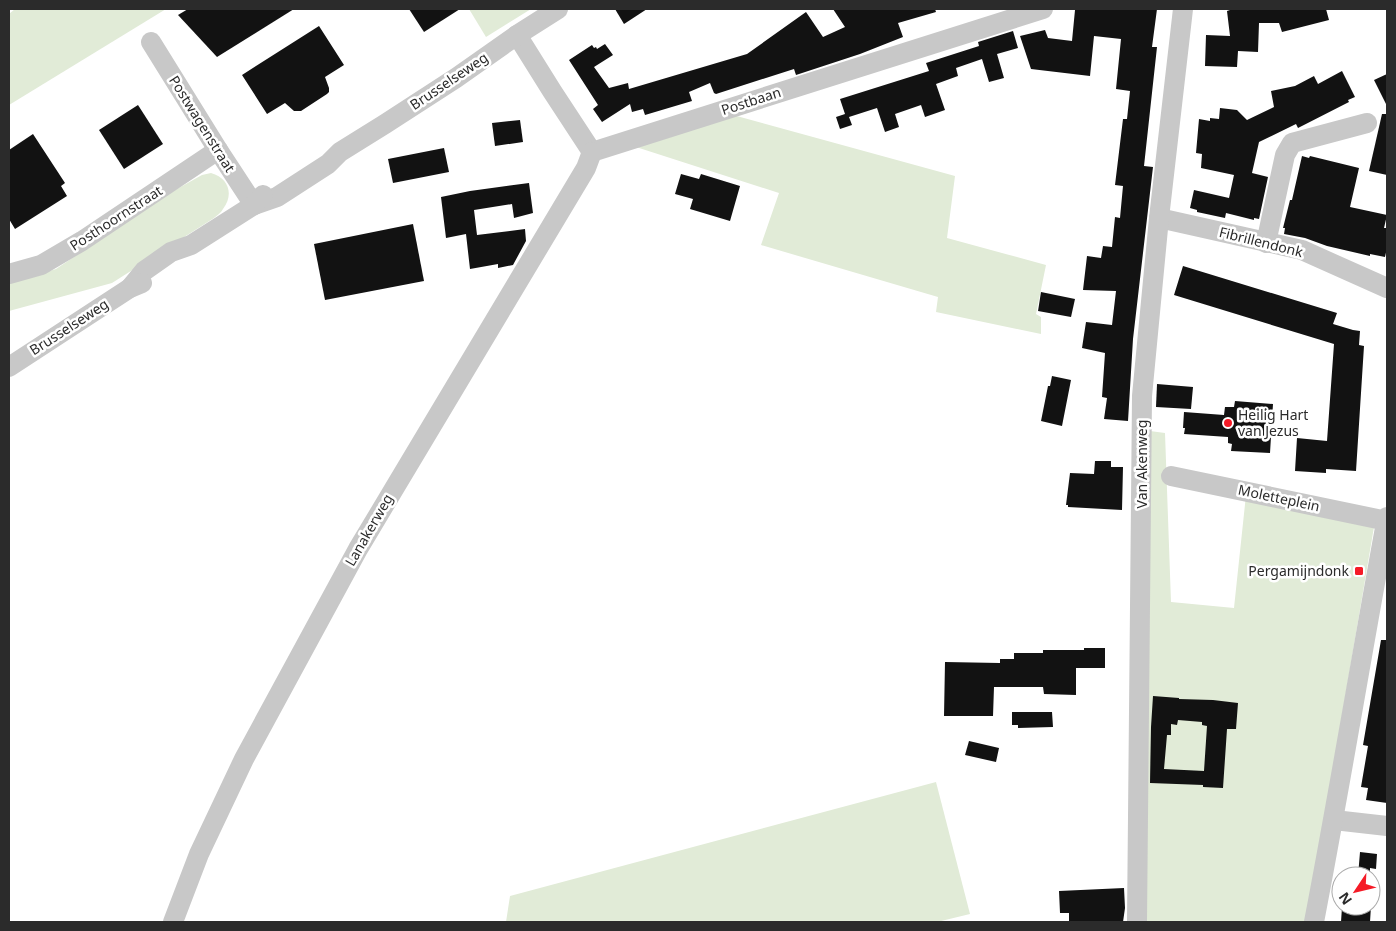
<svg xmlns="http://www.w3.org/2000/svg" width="1396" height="931" font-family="'Noto Sans',sans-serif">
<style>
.green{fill:#e1ebd7}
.building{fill:#121212;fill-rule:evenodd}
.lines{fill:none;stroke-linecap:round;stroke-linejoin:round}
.minor{stroke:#c8c8c8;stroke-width:20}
.poi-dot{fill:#f51b27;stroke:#fff;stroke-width:2}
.labels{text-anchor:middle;stroke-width:5;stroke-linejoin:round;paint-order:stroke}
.street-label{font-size:14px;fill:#2b2b2b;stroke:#fff}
.poi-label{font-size:14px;fill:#2b2b2b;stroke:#fff;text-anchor:start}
</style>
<rect width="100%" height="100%" fill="#fff"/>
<g class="green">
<polygon points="15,9 166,9 9,105 9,14"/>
<polygon points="469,9 531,9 486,37"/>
<polygon points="733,115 955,176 947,238 1046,265 1036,314 1041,317 1041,334 936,312 938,297 761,245 779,193 636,147"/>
<path d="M211,173C229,178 234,195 223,209C221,213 217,215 214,218L112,283L9,311V283L56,269L168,194L202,175Z"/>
<polygon points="1150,431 1165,433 1171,602 1234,608 1246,495 1374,527 1307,922 1143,922"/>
<polygon points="936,782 970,914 937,922 506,922 510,896"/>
</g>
<g class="building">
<polygon points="188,9 294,9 217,57 178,15"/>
<polygon points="409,9 460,9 424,32"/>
<polygon points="615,9 647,9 624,24"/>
<polygon points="833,9 935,9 936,12 898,23 903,37 860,54 796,75 794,69 716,94 714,93 710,83 689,92 692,101 645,115 643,109 632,112 630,104 602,122 593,109 598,105 569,60 592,45 594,48 596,47 597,49 605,44 613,55 594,67 609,88 628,83 629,89 747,54 806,12 823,37 845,27"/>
<polygon points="1082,9 1157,9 1152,47 1157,47 1144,166 1153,167 1133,339 1128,421 1104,419 1107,398 1102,397 1105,353 1082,348 1086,322 1112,325 1116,291 1083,290 1087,256 1101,258 1103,246 1112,247 1115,217 1120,218 1123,186 1115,185 1123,119 1127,119 1130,91 1116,89 1121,39 1094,36 1090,76 1031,69 1020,36 1045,30 1048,38 1072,41 1075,10"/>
<polygon points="1233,9 1326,9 1329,20 1282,32 1279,23 1259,23 1258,52 1238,51 1237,67 1205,66 1206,35 1230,36 1227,11"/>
<polygon points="319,26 344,65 325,77 329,88 329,92 327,94 301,111 294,111 285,103 267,114 242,75"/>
<polygon points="1013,31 1018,48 997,54 1004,78 989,82 982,59 956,68 958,76 936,84 945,110 925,117 921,105 895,114 899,127 885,132 877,108 849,117 852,125 840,129 836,117 845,114 840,99 929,71 926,63 979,46 978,42"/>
<polygon points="1342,71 1355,97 1348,100 1349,102 1298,128 1296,124 1259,142 1252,173 1268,177 1259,219 1254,218 1254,220 1226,213 1225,218 1197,212 1197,210 1190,208 1194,190 1229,198 1234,175 1201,168 1202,154 1196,153 1199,119 1210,121 1210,118 1219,119 1220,108 1237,110 1247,120 1274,107 1271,91 1295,86 1314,76 1318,84"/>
<polygon points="1387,74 1387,106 1374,80"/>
<polygon points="138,105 163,144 124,169 99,130"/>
<polygon points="1382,114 1387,114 1387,175 1369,171"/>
<polygon points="520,120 523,142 495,146 492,123"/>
<polygon points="33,134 65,183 61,186 67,196 15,229 9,219 9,150"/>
<polygon points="444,148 449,172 393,183 388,159"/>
<polygon points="1302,156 1309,158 1310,156 1359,168 1350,207 1387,215 1384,228 1387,228 1387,248 1385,257 1370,254 1370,256 1327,246 1305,238 1284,234 1285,228 1283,228 1290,200 1292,200"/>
<polygon points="681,174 699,179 701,174 740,186 730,221 690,209 693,199 675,194"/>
<polygon points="529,183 533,213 514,218 512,204 474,210 477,235 525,229 526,241 513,265 498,268 498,264 470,269 466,234 446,238 441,197 470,191"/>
<polygon points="413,224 424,281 325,300 314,244"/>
<polygon points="1183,266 1337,313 1333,324 1353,330 1360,331 1359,345 1364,346 1356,471 1326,469 1326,473 1295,471 1297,438 1327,441 1334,344 1174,295"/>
<polygon points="1041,292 1075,299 1071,317 1038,311"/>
<polygon points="1052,376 1071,380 1062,426 1041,421 1048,386 1050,386"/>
<polygon points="1157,384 1193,387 1191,409 1156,407"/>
<polygon points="1235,401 1273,404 1270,453 1231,451 1232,444 1228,443 1228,437 1184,434 1185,428 1183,428 1184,412 1224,415 1225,407 1234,407"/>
<polygon points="1095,461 1111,461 1111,467 1123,467 1122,510 1068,507 1068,505 1066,505 1070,473 1094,474"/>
<polygon points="1381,640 1387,640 1387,803 1366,800 1368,788 1361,787 1368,746 1363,745"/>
<polygon points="1084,648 1105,648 1105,668 1076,668 1076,695 1044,694 1043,687 994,687 993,716 944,716 945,662 1000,663 1000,659 1014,659 1014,653 1043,653 1043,650 1084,650"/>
<path d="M1153,696L1179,698V699L1213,700L1238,703L1236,729H1227L1223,788L1203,787V785L1150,783L1151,727ZM1178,720L1202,722V725L1207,726L1204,771L1164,769L1167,735H1171V724L1177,725Z"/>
<polygon points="1012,712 1052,712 1053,727 1018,728 1018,725 1012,725"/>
<polygon points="969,741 999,748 996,762 965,755"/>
<polygon points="1360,852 1377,854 1376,869 1370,868 1370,876 1358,876"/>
<polygon points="1124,888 1125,908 1123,922 1069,922 1069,913 1060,913 1059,891"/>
<polygon points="1355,906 1371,906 1370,922 1341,922 1342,907 1354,909"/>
</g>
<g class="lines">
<g class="minor">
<polyline points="517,35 552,91 592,152"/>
<polyline points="151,42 218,150 254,205"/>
<polyline points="592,152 1043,9"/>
<polyline points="254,205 277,197 328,164 340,152 385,124 456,78 517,35 558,9"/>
<polyline points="1159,218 1302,250 1387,288"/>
<polyline points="1266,243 1285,155 1292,143 1367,123"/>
<polyline points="9,274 41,265 82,241 218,150"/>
<polyline points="130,288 144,271 171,252 191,245 254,205 263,195"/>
<polyline points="9,367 130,288 142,283"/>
<polyline points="1171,476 1387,521"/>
<polyline points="1334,820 1387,826"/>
<polyline points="173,922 199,854 244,759 358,549 586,168 592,152"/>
<polyline points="1137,922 1142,396 1159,218 1183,9"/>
<path d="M1314,922C1340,787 1362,652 1387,517"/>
</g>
</g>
<g class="poi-dot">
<circle cx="1228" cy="423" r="5"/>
<rect x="1354" y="566" width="10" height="10" rx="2.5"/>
</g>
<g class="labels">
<g class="street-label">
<text transform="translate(449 81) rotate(-34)" y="5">Brusselseweg</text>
<text transform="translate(751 101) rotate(-18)" y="5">Postbaan</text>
<text transform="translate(202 124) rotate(58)" y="5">Postwagenstraat</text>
<text transform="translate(116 218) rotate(-33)" y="5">Posthoornstraat</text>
<text transform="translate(1261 242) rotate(14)" y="5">Fibrillendonk</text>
<text transform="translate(69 327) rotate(-33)" y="5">Brusselseweg</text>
<text transform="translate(1142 464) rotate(-90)" y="5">Van Akenweg</text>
<text transform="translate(1279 498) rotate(12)" y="5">Moletteplein</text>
<text transform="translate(369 530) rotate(-60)" y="5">Lanakerweg</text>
</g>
<g class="poi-label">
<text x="1238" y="420">Heilig Hart<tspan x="1238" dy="16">van Jezus</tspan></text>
<text x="1349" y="576" text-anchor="end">Pergamijndonk</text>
</g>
</g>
<rect width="1396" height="931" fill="none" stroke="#2b2b2b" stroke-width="20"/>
<g transform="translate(1356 891) rotate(235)"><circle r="24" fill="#ffffff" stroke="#aaaaaa"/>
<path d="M0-4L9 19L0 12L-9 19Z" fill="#f51b27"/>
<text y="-8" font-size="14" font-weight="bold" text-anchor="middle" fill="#2b2b2b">N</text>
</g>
</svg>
